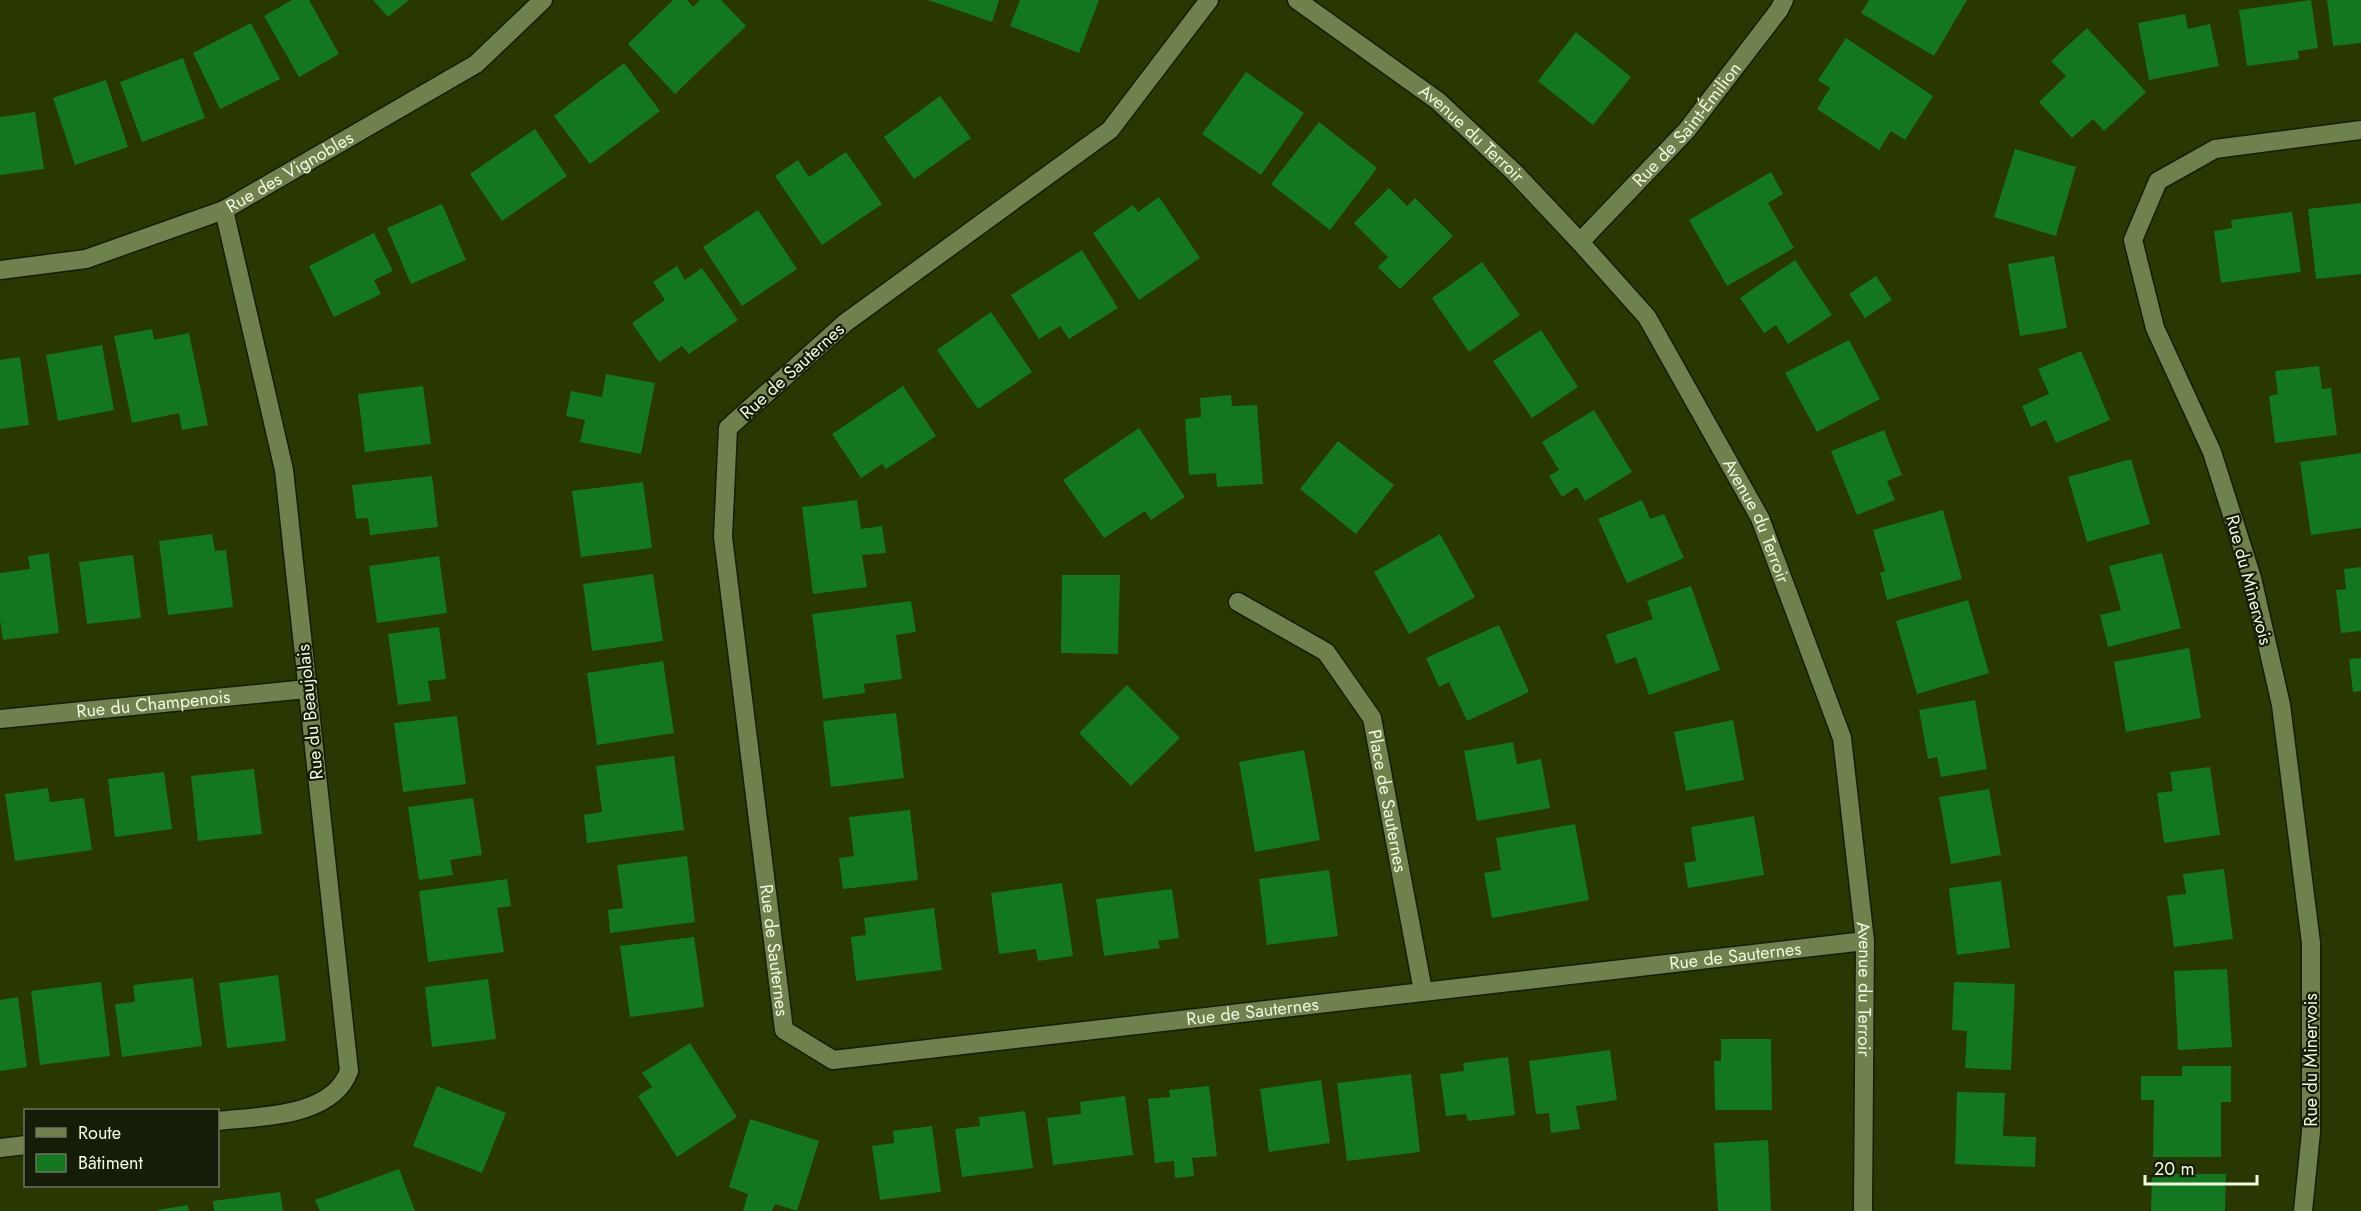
<svg xmlns="http://www.w3.org/2000/svg" width="2361" height="1211" font-family="Jost,sans-serif">
<style>
.building{fill:#13771f}
.lines{fill:none;stroke-linecap:round;stroke-linejoin:round}
.street-casing{stroke:#151d03;stroke-width:21}
.street{stroke:#6f814c;stroke-width:18}
.labels{text-anchor:middle;stroke-width:4.5;stroke-linejoin:round;paint-order:stroke}
.street-label{font-size:18px;fill:#eef9dd;stroke:#151c07}
</style>
<rect width="100%" height="100%" fill="#293700"/>
<g class="building">
<polygon points="292,0 309,0 339,54 299,77 264,16"/>
<polygon points="373,0 409,0 388,17"/>
<polygon points="673,0 687,0 693,7 700,0 721,0 746,26 675,94 628,44"/>
<polygon points="928,0 999,0 992,22"/>
<polygon points="1020,0 1099,0 1079,53 1010,26"/>
<polygon points="1869,0 1967,0 1934,56 1861,13"/>
<polygon points="2311,0 2318,48 2298,51 2299,59 2247,66 2239,10"/>
<polygon points="2327,0 2361,0 2361,43 2333,46"/>
<polygon points="2185,14 2188,29 2210,24 2219,66 2149,80 2138,23"/>
<polygon points="251,23 280,79 220,109 193,53"/>
<polygon points="2087,28 2146,92 2104,131 2093,119 2072,138 2039,102 2066,76 2051,61"/>
<polygon points="1576,32 1631,77 1593,125 1538,81"/>
<polygon points="1846,38 1933,96 1905,140 1891,131 1879,150 1817,109 1830,88 1818,80"/>
<polygon points="183,58 205,118 142,142 120,82"/>
<polygon points="624,63 660,111 590,164 554,116"/>
<polygon points="1246,72 1304,113 1261,175 1202,134"/>
<polygon points="106,80 128,147 75,165 53,98"/>
<polygon points="940,96 971,138 914,179 884,137"/>
<polygon points="35,112 44,169 0,175 0,117"/>
<polygon points="1319,122 1377,168 1330,230 1271,184"/>
<polygon points="535,129 567,176 502,221 470,174"/>
<polygon points="2015,149 2076,167 2056,236 1994,217"/>
<polygon points="846,152 882,204 822,245 775,176 798,160 809,177"/>
<polygon points="1771,172 1783,194 1768,203 1794,248 1727,286 1689,220"/>
<polygon points="1389,188 1407,206 1415,198 1453,236 1400,289 1378,267 1388,257 1354,223"/>
<polygon points="1159,197 1200,258 1139,300 1093,233 1133,205 1138,212"/>
<polygon points="2361,203 2361,274 2316,279 2308,209"/>
<polygon points="442,204 466,260 411,284 387,228"/>
<polygon points="758,210 797,269 742,306 703,247"/>
<polygon points="2292,212 2301,272 2221,283 2214,231 2232,228 2231,220"/>
<polygon points="374,233 393,271 374,280 381,294 334,317 309,266"/>
<polygon points="1082,250 1118,308 1069,339 1060,326 1039,339 1011,295"/>
<polygon points="2054,256 2067,328 2020,336 2008,264"/>
<polygon points="1795,260 1832,315 1788,344 1776,325 1764,333 1740,298"/>
<polygon points="1482,262 1520,315 1469,352 1432,298"/>
<polygon points="677,266 685,280 702,268 738,320 689,354 682,346 659,362 632,323 665,300 653,282"/>
<polygon points="1876,276 1892,300 1865,318 1849,294"/>
<polygon points="991,312 1032,372 978,409 937,350"/>
<polygon points="152,329 154,340 189,333 208,425 182,430 179,413 132,423 114,336"/>
<polygon points="1541,330 1578,387 1532,418 1493,361"/>
<polygon points="1849,340 1880,399 1817,432 1785,373"/>
<polygon points="102,345 114,410 58,421 46,355"/>
<polygon points="2081,351 2110,420 2056,443 2046,420 2031,427 2022,406 2049,394 2038,369"/>
<polygon points="20,357 29,425 0,429 0,360"/>
<polygon points="2319,366 2322,389 2331,388 2337,435 2275,443 2269,396 2278,394 2275,371"/>
<polygon points="606,374 655,383 641,454 580,442 585,420 566,416 571,391 602,397"/>
<polygon points="423,386 431,444 365,452 358,394"/>
<polygon points="903,386 936,436 886,469 882,464 861,478 832,434"/>
<polygon points="1231,395 1232,406 1257,405 1263,484 1217,487 1216,473 1189,475 1185,419 1201,417 1200,398"/>
<polygon points="1594,410 1632,472 1585,501 1577,487 1562,497 1549,476 1559,470 1542,442"/>
<polygon points="1139,428 1185,497 1151,520 1145,511 1104,538 1063,480"/>
<polygon points="1884,430 1902,475 1887,481 1895,500 1857,515 1831,451"/>
<polygon points="1338,441 1394,485 1356,534 1300,489"/>
<polygon points="2361,453 2361,528 2311,535 2300,462"/>
<polygon points="2131,459 2150,524 2087,542 2068,477"/>
<polygon points="432,476 438,527 370,535 368,518 356,519 352,485"/>
<polygon points="643,482 652,548 581,557 572,491"/>
<polygon points="857,500 861,529 882,526 886,553 862,555 867,587 813,594 802,507"/>
<polygon points="1642,500 1650,519 1664,514 1684,558 1627,583 1598,519"/>
<polygon points="1943,510 1962,579 1887,600 1880,573 1885,571 1873,530"/>
<polygon points="212,534 215,551 226,550 233,607 168,615 159,541"/>
<polygon points="1440,534 1475,597 1409,634 1374,572"/>
<polygon points="49,553 59,633 3,640 0,620 0,573 30,569 28,556"/>
<polygon points="2162,553 2181,628 2108,647 2100,615 2121,610 2109,566"/>
<polygon points="133,555 141,618 87,624 79,562"/>
<polygon points="439,556 447,613 377,623 369,566"/>
<polygon points="2361,567 2361,631 2341,633 2336,590 2346,589 2344,569"/>
<polygon points="653,574 663,641 592,651 583,584"/>
<polygon points="1062,575 1120,575 1118,654 1061,653"/>
<polygon points="1691,586 1720,670 1649,695 1636,657 1616,664 1606,635 1653,619 1647,601"/>
<polygon points="1968,600 1989,673 1917,694 1896,621"/>
<polygon points="911,601 916,632 896,635 902,679 864,684 865,693 823,699 812,614"/>
<polygon points="1499,625 1529,692 1467,721 1449,682 1439,687 1426,658"/>
<polygon points="439,627 446,679 428,681 431,701 398,705 388,634"/>
<polygon points="2189,648 2201,718 2126,732 2114,662"/>
<polygon points="2361,658 2361,691 2353,692 2349,659"/>
<polygon points="663,661 674,733 597,745 587,673"/>
<polygon points="1127,685 1180,738 1131,786 1079,733"/>
<polygon points="1975,700 1987,769 1941,777 1937,757 1928,759 1919,710"/>
<polygon points="896,713 904,778 831,787 823,721"/>
<polygon points="457,716 466,784 403,792 394,723"/>
<polygon points="1733,720 1744,780 1686,791 1674,732"/>
<polygon points="1513,742 1517,764 1541,759 1550,808 1477,821 1464,751"/>
<polygon points="1304,750 1320,840 1255,852 1239,762"/>
<polygon points="674,756 684,830 587,843 584,815 602,812 596,766"/>
<polygon points="2210,767 2220,835 2164,843 2157,793 2173,791 2170,772"/>
<polygon points="254,769 262,834 198,841 191,776"/>
<polygon points="164,772 172,829 115,837 108,779"/>
<polygon points="48,788 50,802 84,798 92,850 15,861 5,794"/>
<polygon points="1989,789 2001,855 1951,864 1939,797"/>
<polygon points="473,798 482,855 450,860 453,875 419,880 408,807"/>
<polygon points="910,810 918,880 843,889 839,858 854,856 849,817"/>
<polygon points="1754,816 1764,875 1688,888 1684,863 1696,861 1691,827"/>
<polygon points="1575,824 1589,900 1492,918 1484,873 1501,870 1496,838"/>
<polygon points="687,856 695,922 610,933 608,910 623,908 617,865"/>
<polygon points="2224,869 2233,939 2174,947 2167,896 2186,894 2183,874"/>
<polygon points="1329,870 1338,936 1267,945 1259,879"/>
<polygon points="507,879 511,906 497,908 504,952 428,962 419,891"/>
<polygon points="2001,881 2010,948 1957,955 1949,888"/>
<polygon points="1062,883 1073,956 1038,961 1036,949 999,954 991,893"/>
<polygon points="1172,889 1179,938 1158,941 1160,948 1104,956 1096,899"/>
<polygon points="934,908 942,970 856,981 851,937 866,935 864,918"/>
<polygon points="694,937 704,1007 630,1017 620,946"/>
<polygon points="2227,969 2232,1047 2178,1050 2174,971"/>
<polygon points="278,975 286,1041 227,1048 219,983"/>
<polygon points="193,978 202,1046 122,1057 115,1004 135,1002 133,985"/>
<polygon points="488,979 496,1039 432,1047 425,987"/>
<polygon points="101,982 110,1056 40,1065 31,991"/>
<polygon points="1954,982 2015,984 2011,1070 1965,1068 1967,1031 1952,1030"/>
<polygon points="18,997 27,1067 0,1071 0,1000"/>
<polygon points="1721,1039 1771,1039 1772,1110 1715,1110 1714,1061 1721,1061"/>
<polygon points="690,1043 737,1117 677,1157 638,1096 652,1087 642,1073"/>
<polygon points="1610,1050 1617,1100 1576,1106 1580,1129 1551,1133 1549,1113 1536,1114 1529,1061"/>
<polygon points="1508,1057 1515,1115 1468,1121 1466,1114 1446,1116 1440,1074 1464,1071 1463,1063"/>
<polygon points="2182,1066 2231,1066 2231,1102 2221,1102 2221,1157 2153,1157 2154,1100 2141,1100 2141,1076 2182,1076"/>
<polygon points="1411,1074 1420,1152 1347,1161 1337,1083"/>
<polygon points="1321,1080 1330,1143 1269,1152 1260,1089"/>
<polygon points="437,1086 506,1113 482,1173 413,1146"/>
<polygon points="1209,1086 1217,1156 1192,1158 1194,1176 1175,1178 1174,1161 1155,1163 1148,1099 1170,1097 1169,1090"/>
<polygon points="1957,1092 2005,1093 2003,1136 2036,1137 2035,1167 1955,1164"/>
<polygon points="1125,1096 1133,1155 1053,1165 1047,1118 1081,1114 1080,1102"/>
<polygon points="1025,1111 1033,1168 962,1177 955,1129 980,1126 979,1117"/>
<polygon points="750,1119 819,1141 797,1211 775,1204 772,1211 743,1211 748,1194 729,1187"/>
<polygon points="932,1126 941,1192 880,1200 872,1146 894,1143 893,1131"/>
<polygon points="1768,1140 1771,1211 1718,1211 1714,1143"/>
<polygon points="399,1169 415,1211 320,1211 315,1200"/>
<polygon points="2152,1174 2226,1174 2225,1211 2151,1211"/>
<polygon points="280,1192 283,1211 214,1211 213,1201"/>
<polygon points="188,1205 189,1211 158,1211 158,1210"/>
</g>
<g class="lines">
<defs>
<g id="street">
<path id="s1" d="M1209,0L1110,130L845,323L728,428L723,537L784,1030L833,1060L1865,941"/>
<path id="s2" d="M1297,0L1438,101L1515,173L1580,242L1647,317L1760,518L1842,738L1865,941L1863,1211"/>
<path id="s3" d="M1580,242L1687,130L1779,10L1784,0"/>
<path id="s4" d="M0,270L86,259L224,210L476,64L543,0"/>
<path id="s5" d="M1238,602L1326,652L1372,718L1423,991"/>
<path id="s6" d="M0,719L307,689"/>
<path d="M218,1121C259,1116 332,1118 349,1071L284,470L224,210"/>
<polyline points="0,1148 26,1145"/>
<polyline points="2303,1211 2311,1132 2311,943 2281,705 2252,578 2212,452 2155,328 2133,240 2158,181 2215,149 2361,130"/>
</g>
</defs>
<use href="#street" class="street-casing"/>
<use href="#street" class="street"/>
</g>
<g class="labels">
<g class="street-label">
<text dy="6" stroke="none"><textPath href="#s3" startOffset="159">Rue de Saint-Émilion</textPath></text>
<text dy="6" stroke="none"><textPath href="#s2" startOffset="220">Avenue du Terroir</textPath></text>
<text dy="6" stroke="none"><textPath href="#s4" startOffset="309">Rue des Vignobles</textPath></text>
<text transform="translate(792 371) rotate(-42)" y="6">Rue de Sauternes</text>
<text dy="6" stroke="none"><textPath href="#s2" startOffset="706">Avenue du Terroir</textPath></text>
<text transform="translate(2249 580) rotate(75)" y="6">Rue du Minervois</text>
<text dy="6" stroke="none"><textPath href="#s6" startOffset="154">Rue du Champenois</textPath></text>
<text transform="translate(310 712) rotate(-96)" y="6">Rue du Beaujolais</text>
<text dy="6" stroke="none"><textPath href="#s5" startOffset="266">Place de Sauternes</textPath></text>
<text dy="6" stroke="none"><textPath href="#s1" startOffset="1174">Rue de Sauternes</textPath></text>
<text dy="6" stroke="none"><textPath href="#s1" startOffset="2220">Rue de Sauternes</textPath></text>
<text dy="6" stroke="none"><textPath href="#s2" startOffset="1192">Avenue du Terroir</textPath></text>
<text dy="6" stroke="none"><textPath href="#s1" startOffset="1734">Rue de Sauternes</textPath></text>
<text transform="translate(2311 1060) rotate(-90)" y="6">Rue du Minervois</text>
</g>
</g>
<rect x="24" y="1109" width="195" height="78" fill="#151c07" stroke="#6c745d" stroke-width="1.5"/>
<rect x="36" y="1128" width="30" height="9" fill="#6f814c" stroke="#6c745d" stroke-width="1.5"/>
<text x="78" y="1139" font-size="18" fill="#eef9dd">Route</text>
<rect x="36" y="1154" width="30" height="18" fill="#13771f" stroke="#6c745d" stroke-width="1.5"/>
<text x="78" y="1169" font-size="18" fill="#eef9dd">Bâtiment</text>
<path d="M2145 1175v9h112v-9" fill="none" stroke="#eef9dd" stroke-width="3"/>
<text x="2154" y="1175" font-size="18" fill="#eef9dd" stroke="#151c07" stroke-width="4.5" paint-order="stroke">20 m</text>
</svg>
